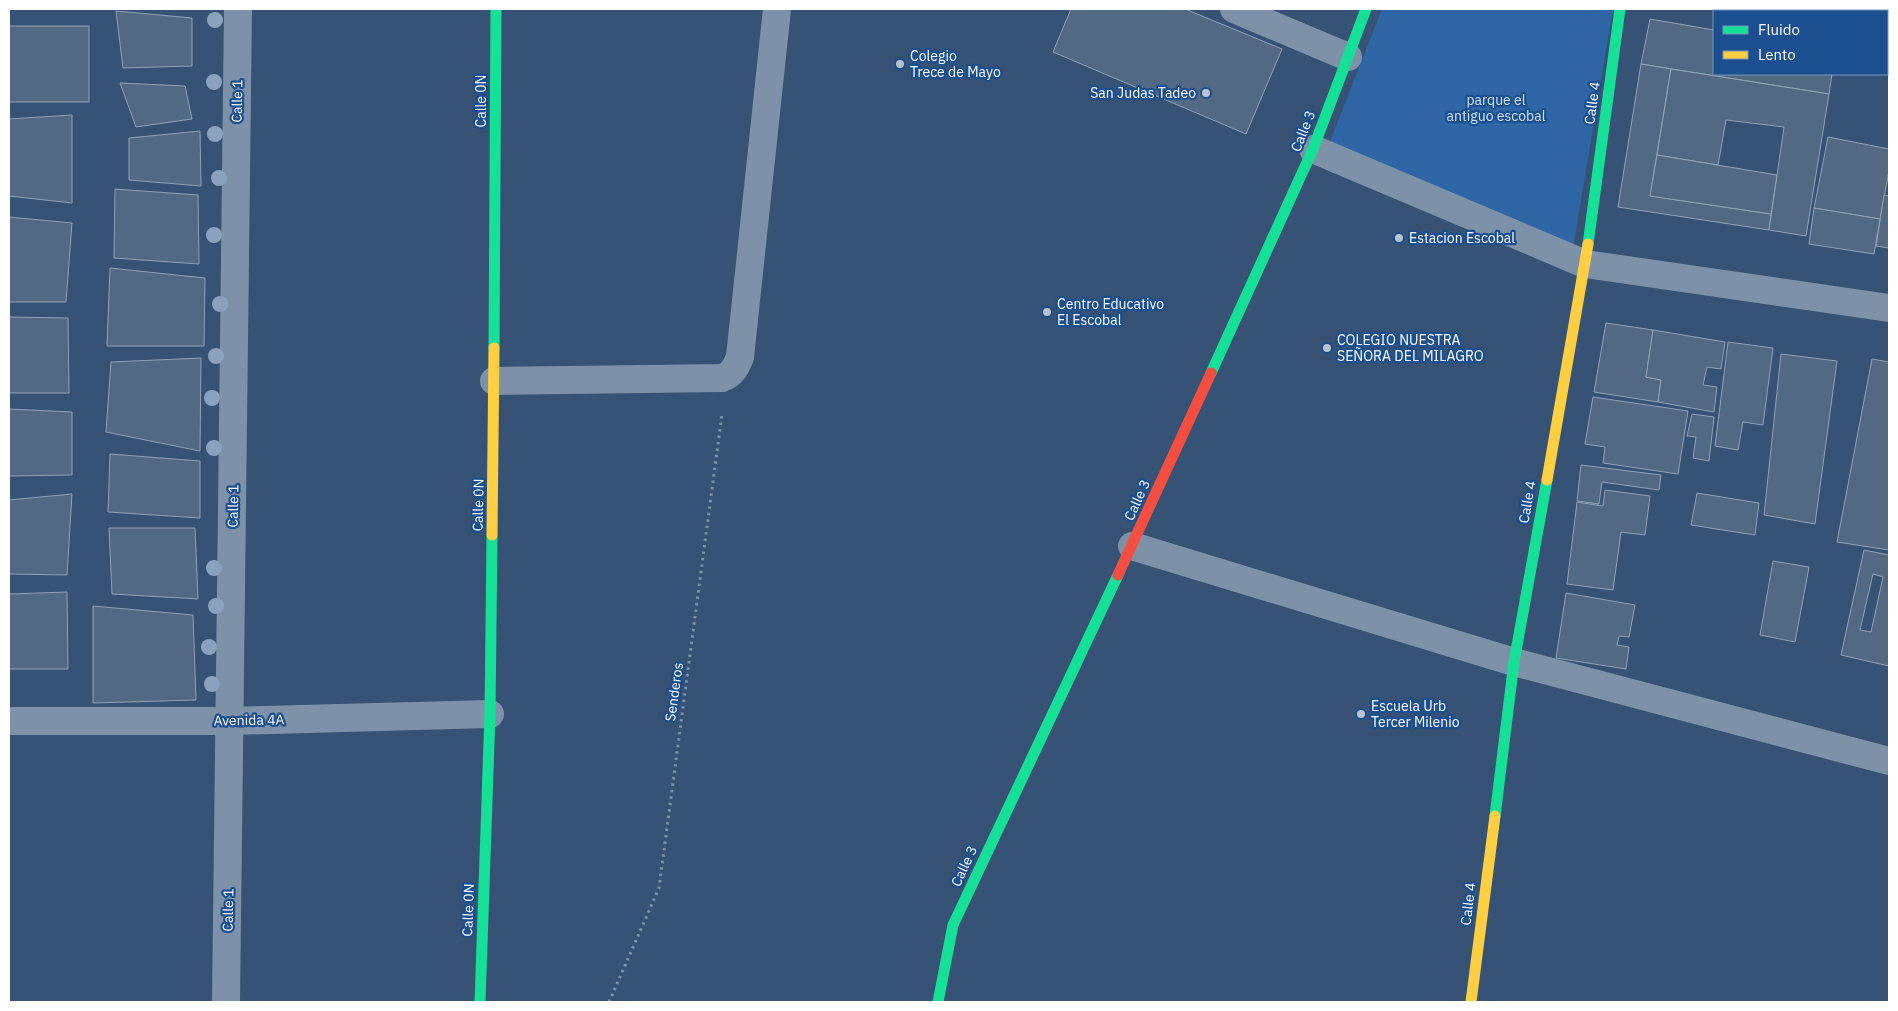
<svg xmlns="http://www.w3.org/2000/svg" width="1898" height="1011" font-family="'IBM Plex Sans',sans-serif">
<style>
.green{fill:#2f66a5}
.building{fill:#526984;stroke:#92a2b6;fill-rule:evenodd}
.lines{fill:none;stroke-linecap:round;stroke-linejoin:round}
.path{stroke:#7d92a8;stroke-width:3;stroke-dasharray:2.5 4;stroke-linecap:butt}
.street{stroke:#7d92a8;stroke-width:28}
.fast{stroke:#16e098;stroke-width:11}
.slow{stroke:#ffcf43;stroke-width:11}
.jam{stroke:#f24e42;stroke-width:11}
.tree{fill:#8aa2be}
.poi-dot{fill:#b9c2ce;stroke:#1b4f8f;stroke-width:2}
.labels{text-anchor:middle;stroke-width:4.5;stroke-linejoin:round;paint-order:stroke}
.poi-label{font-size:14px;fill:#fff;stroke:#1b4f8f;text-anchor:start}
.park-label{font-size:14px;fill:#cfe3fa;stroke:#1b4f8f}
.street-label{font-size:14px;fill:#fff;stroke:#1b4f8f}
</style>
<rect width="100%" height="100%" fill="#365274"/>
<polygon class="green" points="1382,9 1613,9 1573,248 1329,144"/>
<g class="building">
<polygon points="1071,9 1185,9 1282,49 1246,134 1053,52"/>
<polygon points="116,11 192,18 192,66 123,68"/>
<polygon points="1650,19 1714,30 1714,74 1832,74 1829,94 1641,64"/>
<rect x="9" y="26" width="80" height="76"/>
<polygon points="1641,64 1671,69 1650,196 1771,214 1769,230 1618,207"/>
<polygon points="1671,69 1829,94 1806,236 1769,230 1784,127 1726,120 1718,165 1657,155"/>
<polygon points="120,83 185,86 192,119 136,127"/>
<polygon points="72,115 72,203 9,196 9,119"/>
<polygon points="200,131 201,186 129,180 129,138"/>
<polygon points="1828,137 1889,149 1889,171 1880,219 1814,208"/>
<polygon points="1657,155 1777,175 1771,214 1650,196"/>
<polygon points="115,189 198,195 199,264 114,258"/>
<polygon points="1884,195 1889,196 1889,248 1876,246"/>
<polygon points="1814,208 1880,219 1874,254 1809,244"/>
<polygon points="9,217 72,223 66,302 9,302"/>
<polygon points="110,268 205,278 204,346 107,346"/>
<polygon points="9,317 68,318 69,393 9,393"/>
<polygon points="1606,323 1653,330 1646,377 1661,380 1658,402 1594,392"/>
<polygon points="1653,330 1725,342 1721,369 1707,367 1703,385 1717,387 1714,412 1658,402 1661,380 1646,377"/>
<polygon points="1728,342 1773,348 1763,425 1743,422 1738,450 1715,446"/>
<polygon points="1781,354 1837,361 1815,524 1764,515"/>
<polygon points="201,358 200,451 106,432 111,362"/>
<polygon points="1872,359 1889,362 1889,550 1837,542"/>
<polygon points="1593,397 1688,411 1678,474 1603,463 1605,447 1585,444"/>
<polygon points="9,409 72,412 72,475 9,476"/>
<polygon points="1692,414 1714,417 1709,461 1693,458 1696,437 1687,436"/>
<polygon points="110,454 200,461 200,518 108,512"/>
<polygon points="1581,465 1661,475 1659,490 1602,482 1599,504 1577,501"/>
<polygon points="1605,490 1650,496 1645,535 1621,532 1613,590 1567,584 1577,502 1603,506"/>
<polygon points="1697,493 1759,503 1755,535 1691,525"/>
<polygon points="72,494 67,575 9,574 9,500"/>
<polygon points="109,528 195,528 198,599 112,594"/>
<path d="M1864,550L1889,555V666L1841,655ZM1873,574L1883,577L1871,632L1860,630Z"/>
<polygon points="1773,561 1809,567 1795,642 1760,635"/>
<polygon points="67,592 68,669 9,669 9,594"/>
<polygon points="1566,593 1635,605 1629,637 1619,636 1617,645 1629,647 1626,669 1556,658"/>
<polygon points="93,606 193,615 196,700 93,703"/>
</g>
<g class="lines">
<polyline class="path" points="609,1002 659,888 722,414"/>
<g class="street">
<polyline points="1234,9 1348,57"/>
<polyline points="1313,149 1585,264 1889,308"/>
<path d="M494,381L722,378C732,375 736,367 740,357L777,9"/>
<polyline points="1132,546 1514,662 1889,761"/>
<polyline points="9,721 231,721 490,714"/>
<polyline points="226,1002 238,9"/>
</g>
<g class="fast">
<polyline points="1588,244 1620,9"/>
<polyline points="494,348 496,9"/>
<polyline points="1211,373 1313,149 1366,9"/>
<polyline points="1495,816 1514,662 1547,480"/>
<polyline points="480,1002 490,714 492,535"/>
<polyline points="938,1002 953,925 1118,575"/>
</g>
<g class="slow">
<polyline points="1547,480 1588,244"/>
<polyline points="492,535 494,348"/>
<polyline points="1471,1002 1495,816"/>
</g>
<polyline class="jam" points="1118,575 1211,373"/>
</g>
<g class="tree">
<circle cx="215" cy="20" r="8"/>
<circle cx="214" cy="82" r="8"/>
<circle cx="215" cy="134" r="8"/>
<circle cx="219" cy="178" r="8"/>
<circle cx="214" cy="235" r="8"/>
<circle cx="220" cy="304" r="8"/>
<circle cx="216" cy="356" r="8"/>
<circle cx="212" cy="398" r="8"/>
<circle cx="214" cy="448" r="8"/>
<circle cx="214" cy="568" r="8"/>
<circle cx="216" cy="606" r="8"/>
<circle cx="209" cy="647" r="8"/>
<circle cx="212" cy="684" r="8"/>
</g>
<g class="poi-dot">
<circle cx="900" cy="64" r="5"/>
<circle cx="1206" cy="93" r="5"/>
<circle cx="1399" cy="238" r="5"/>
<circle cx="1047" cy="312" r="5"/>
<circle cx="1327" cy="348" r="5"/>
<circle cx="1361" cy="714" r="5"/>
</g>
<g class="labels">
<g class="poi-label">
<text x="910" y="61">Colegio<tspan x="910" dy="16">Trece de Mayo</tspan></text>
<text x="1196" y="98" text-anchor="end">San Judas Tadeo</text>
<text x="1409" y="243">Estacion Escobal</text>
<text x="1057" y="309">Centro Educativo<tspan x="1057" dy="16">El Escobal</tspan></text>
<text x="1337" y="345">COLEGIO NUESTRA<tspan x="1337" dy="16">SEÑORA DEL MILAGRO</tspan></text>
<text x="1371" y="711">Escuela Urb<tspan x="1371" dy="16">Tercer Milenio</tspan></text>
</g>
<g class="park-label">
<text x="1496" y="105">parque el<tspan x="1496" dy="16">antiguo escobal</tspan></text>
</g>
<g class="street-label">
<text transform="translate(237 101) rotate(-89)" y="5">Calle 1</text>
<text transform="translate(481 101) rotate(-90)" y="5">Calle 0N</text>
<text transform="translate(1592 103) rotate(-82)" y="5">Calle 4</text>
<text transform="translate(1303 131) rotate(-68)" y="5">Calle 3</text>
<text transform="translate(1137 500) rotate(-66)" y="5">Calle 3</text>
<text transform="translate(1527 502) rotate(-80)" y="5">Calle 4</text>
<text transform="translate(478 505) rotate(-89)" y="5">Calle 0N</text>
<text transform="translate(233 506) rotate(-89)" y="5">Calle 1</text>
<text transform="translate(674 692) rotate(-82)" y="5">Senderos</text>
<text transform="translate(249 720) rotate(-1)" y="5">Avenida 4A</text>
<text transform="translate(964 866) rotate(-65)" y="5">Calle 3</text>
<text transform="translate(1468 904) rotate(-83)" y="5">Calle 4</text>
<text transform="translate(228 910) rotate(-89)" y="5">Calle 1</text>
<text transform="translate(468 910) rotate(-88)" y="5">Calle 0N</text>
</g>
</g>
<rect width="1898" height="1011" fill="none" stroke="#ffffff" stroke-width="20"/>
<rect x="1713" y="10" width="175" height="65" fill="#1b4f8f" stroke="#7695bc"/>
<rect x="1723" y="26" width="25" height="8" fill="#16e098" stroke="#7695bc"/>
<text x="1758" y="35" font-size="15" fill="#ffffff">Fluido</text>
<rect x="1723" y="51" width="25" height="8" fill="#ffcf43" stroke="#7695bc"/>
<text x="1758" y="60" font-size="15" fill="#ffffff">Lento</text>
</svg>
